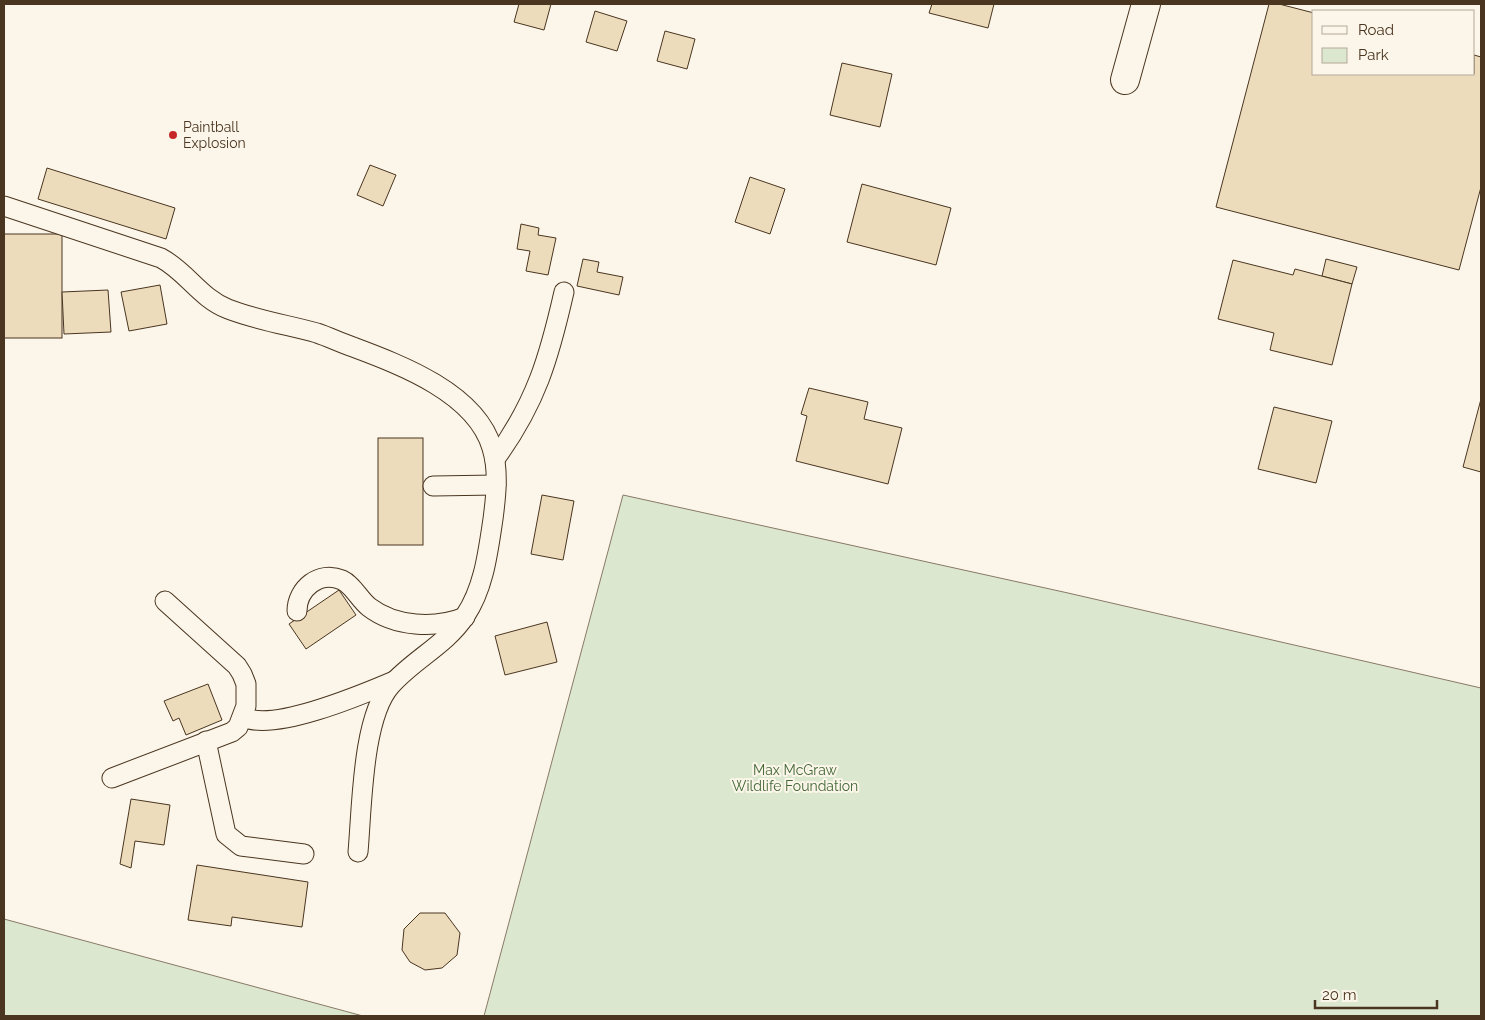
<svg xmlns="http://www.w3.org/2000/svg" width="1485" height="1020" font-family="Raleway,sans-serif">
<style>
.green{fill:#dce7d0;stroke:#887966}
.building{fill:#ecdcbc;stroke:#4a3520}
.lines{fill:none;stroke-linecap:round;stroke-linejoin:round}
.lane-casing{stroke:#4a3520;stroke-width:21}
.street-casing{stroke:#4a3520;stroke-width:30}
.lane{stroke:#fbf6e9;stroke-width:19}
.street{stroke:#fbf6e9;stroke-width:28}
.poi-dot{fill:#c62828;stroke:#fbf6e9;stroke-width:2}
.labels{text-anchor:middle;stroke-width:4;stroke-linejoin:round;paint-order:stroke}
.poi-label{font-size:14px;fill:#4a3520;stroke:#fbf6e9;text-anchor:start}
.park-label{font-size:14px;fill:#436837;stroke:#fbf6e9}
</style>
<rect width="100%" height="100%" fill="#fbf6e9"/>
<g class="green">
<polygon points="623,495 1068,593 1481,688 1481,1016 484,1016"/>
<polygon points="4,919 363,1016 4,1016"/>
</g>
<g class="building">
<polygon points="519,4 551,4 544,30 514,22"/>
<polygon points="932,4 994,4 988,28 929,13"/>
<polygon points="1269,4 1279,4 1314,13 1314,74 1474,74 1474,55 1481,57 1481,187 1459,270 1216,207"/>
<polygon points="595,11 627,21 617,51 586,42"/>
<polygon points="665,31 695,39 687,69 657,61"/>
<polygon points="842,63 892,74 880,127 830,115"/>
<polygon points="370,165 396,175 383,206 357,195"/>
<polygon points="47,168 175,208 166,239 38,199"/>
<polygon points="750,177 785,189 770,234 735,222"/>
<polygon points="862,184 951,208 936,265 847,242"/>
<polygon points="521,224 539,228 538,235 556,238 548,275 526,271 530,251 517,249"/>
<rect x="4" y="234" width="58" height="104"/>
<polygon points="583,259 599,262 597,272 623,277 619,295 577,286"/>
<polygon points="1326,259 1357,267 1352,284 1322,276"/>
<polygon points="1233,260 1293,275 1295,269 1352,284 1332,365 1270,350 1274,333 1218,319"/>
<polygon points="160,285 167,324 129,331 121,292"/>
<polygon points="108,290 111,332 64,334 62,292"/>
<polygon points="809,388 868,402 864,419 902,428 888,484 796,461 807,416 801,414"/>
<polygon points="1481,399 1481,472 1463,467"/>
<polygon points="1274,407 1332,421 1316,483 1258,469"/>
<rect x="378" y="438" width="45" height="107"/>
<polygon points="542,495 574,501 563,560 531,554"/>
<polygon points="339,590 356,615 306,649 289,624"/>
<polygon points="547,622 557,662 505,675 495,636"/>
<polygon points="208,684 222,720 186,735 179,718 173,721 164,701"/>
<polygon points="131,799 170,805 164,845 135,841 131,868 120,864"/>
<polygon points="197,865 308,882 302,927 232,917 231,926 188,920"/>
<polygon points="420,913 445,913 460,933 457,955 442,968 425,970 410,962 402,950 404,929"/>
</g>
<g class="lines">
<defs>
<g id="lane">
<path d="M4,206L161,258C187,272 200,298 228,309C256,320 288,325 317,333C329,337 341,343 353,347C401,365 476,393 492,448C499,471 496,496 493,519C488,552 484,588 465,616C446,645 414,659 391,685C362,717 362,808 358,852"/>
<path d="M495,459C536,403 549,358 564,292"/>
<polyline points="433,486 496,485"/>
<path d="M297,611C297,589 319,570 342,580C353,585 359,599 369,607C395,627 435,629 465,617"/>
<path d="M243,717C274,732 361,695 394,681"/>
<polyline points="206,741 226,834 241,846 304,854"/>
<polyline points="112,778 232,732 238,727 246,706 246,684 242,674 237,666 165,601"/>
</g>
<polyline id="street" points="1125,80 1146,4"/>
</defs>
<use href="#lane" class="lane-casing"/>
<use href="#street" class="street-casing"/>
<use href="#lane" class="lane"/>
<use href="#street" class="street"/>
</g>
<circle class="poi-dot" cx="173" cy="135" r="5"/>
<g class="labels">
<g class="poi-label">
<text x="183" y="132">Paintball<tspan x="183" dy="16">Explosion</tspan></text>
</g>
<g class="park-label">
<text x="795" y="775">Max McGraw<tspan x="795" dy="16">Wildlife Foundation</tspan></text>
</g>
</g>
<rect width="1485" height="1020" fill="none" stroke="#4a3520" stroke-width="10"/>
<rect x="1312" y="10" width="162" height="65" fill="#fbf6e9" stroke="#b4a999"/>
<rect x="1322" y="26" width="25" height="8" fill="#fbf6e9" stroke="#b4a999"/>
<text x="1358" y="35" font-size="15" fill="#4a3520">Road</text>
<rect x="1322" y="48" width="25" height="15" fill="#dce7d0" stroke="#b4a999"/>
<text x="1358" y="60" font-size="15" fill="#4a3520">Park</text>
<path d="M1315 1000v8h122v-8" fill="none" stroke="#4a3520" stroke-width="2.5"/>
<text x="1322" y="1000" font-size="15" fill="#4a3520" stroke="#fbf6e9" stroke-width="4" paint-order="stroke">20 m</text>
</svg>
